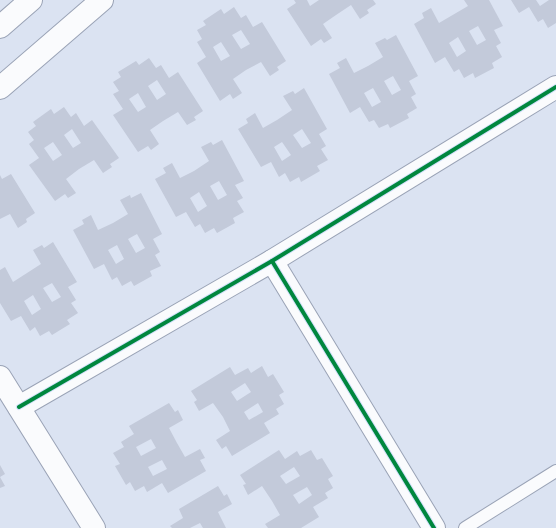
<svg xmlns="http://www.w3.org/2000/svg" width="556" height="528" font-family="Raleway,sans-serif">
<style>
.building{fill:#c3cada;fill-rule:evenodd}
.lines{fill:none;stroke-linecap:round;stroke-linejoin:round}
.lane-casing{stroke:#9aa3b6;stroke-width:14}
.street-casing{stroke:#9aa3b6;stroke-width:24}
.secondary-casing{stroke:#9aa3b6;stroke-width:24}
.lane{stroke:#fafbfd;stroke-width:12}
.street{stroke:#fafbfd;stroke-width:22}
.secondary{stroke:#fafbfd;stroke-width:22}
.cycleway-casing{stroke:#d2e0fb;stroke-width:6}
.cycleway{stroke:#00873e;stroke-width:4}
</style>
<rect width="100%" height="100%" fill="#dbe3f2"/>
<g class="building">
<polygon points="294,0 307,0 310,6 319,0 373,0 376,4 367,10 369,13 360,19 351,5 336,15 323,24 332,38 324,43 321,39 311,46 287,9 296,3"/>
<path d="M464,0H489L503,26L494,30L501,43L496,46L502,57L492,63L494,68L475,78L473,73L464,78L459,69L454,72L445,57L435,63L414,24L424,18L422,13L431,8L439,23L468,6ZM478,26L486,40L477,45L469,31ZM458,37L466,51L457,57L449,43Z"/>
<polygon points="511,0 536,0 540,6 549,0 556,0 556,23 548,28 543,19 538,22 529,7 519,13"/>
<path d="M234,7L241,18L246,15L253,27L262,22L286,61L277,67L279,70L270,76L261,62L246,70L233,79L242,93L233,99L230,94L220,101L197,63L206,57L197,42L202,39L197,30L206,25L203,21L221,9L224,14ZM241,30L250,44L241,49L232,35ZM221,42L230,56L221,61L213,47Z"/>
<path d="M396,35L418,76L409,81L416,94L411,97L417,108L407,114L409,118L390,128L388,124L379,128L374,120L369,122L360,107L350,113L329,74L340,68L337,63L346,58L354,73L368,66L383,57L375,43L385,38L387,40ZM393,76L401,90L392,95L384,81ZM373,88L381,102L372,107L364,93Z"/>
<path d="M149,58L156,68L161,65L169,78L178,72L203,111L194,117L196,120L187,125L178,112L163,121L150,130L159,144L151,150L148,146L138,152L113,115L123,109L113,94L119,91L113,82L121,77L118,72L136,61L139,65ZM157,80L166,94L157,100L148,86ZM138,93L146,107L138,112L129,99Z"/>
<path d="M304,88L327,129L319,134L326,146L321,149L328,160L317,166L320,171L301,182L299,177L290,182L285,173L279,177L271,162L261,167L238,129L248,123L246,119L255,113L263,128L277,120L292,110L283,96L293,91L295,94ZM302,129L311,143L302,148L293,135ZM282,142L291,155L282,161L274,147Z"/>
<path d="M64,107L71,117L76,113L84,126L92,120L119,158L110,164L112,167L103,173L94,160L79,169L66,179L76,193L68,198L65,194L55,201L29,165L39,158L29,144L34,140L28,132L36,126L33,122L51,109L54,114ZM72,129L81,143L73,148L64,135ZM53,142L62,155L53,161L44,148Z"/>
<path d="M222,140L244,181L235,185L243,198L237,201L244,212L233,218L235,223L217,233L214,228L205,233L200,224L195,227L186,212L176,217L155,179L166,173L163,168L172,163L180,178L194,171L209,161L201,147L211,142L213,145ZM219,181L227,195L218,200L210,186ZM199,192L207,206L198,212L190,198Z"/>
<polygon points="11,174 35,213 26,219 27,222 18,228 10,214 0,219 0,175 2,179"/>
<path d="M141,193L162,234L153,239L160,252L155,255L161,266L150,271L152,276L134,286L131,281L122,286L117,277L112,280L104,264L94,269L73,230L84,224L82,220L91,215L98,230L113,223L128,214L120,200L130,195L131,198ZM137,234L145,248L136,253L128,239ZM117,245L124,259L116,264L108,250Z"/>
<path d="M53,242L77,282L68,287L76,300L71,303L78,313L67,320L70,324L52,335L49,331L40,336L35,327L30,331L21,316L11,321L0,303V270L5,267L13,282L41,264L33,250L42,245L44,248ZM52,283L61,297L52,302L43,288ZM33,295L41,309L32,315L24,301Z"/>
<path d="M262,366L268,377L273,374L284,392L279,395L284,404L276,409L279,414L264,423L270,433L232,456L226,446L222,449L216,440L230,431L223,417L213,403L199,411L194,402L197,400L191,391L230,367L235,375L248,368L251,373ZM245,383L251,392L237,401L231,392ZM258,403L263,412L249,420L244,412Z"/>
<path d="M169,403L175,412L178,410L183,420L169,428L177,443L185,457L200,449L205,458L200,460L206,471L168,493L162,483L147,492L144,486L135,491L130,482L126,485L115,466L120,464L113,453L124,447L121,442L134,434L129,426ZM151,439L156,448L141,456L136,447ZM162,460L167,469L153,476L148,467Z"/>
<path d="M279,450L285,459L297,451L300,456L311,450L317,460L322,458L333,476L328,479L333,488L325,493L328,498L313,507L319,517L301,528H268L265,524L280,515L272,501L262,486L248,495L243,485L246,484L240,475ZM294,467L300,476L286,484L280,476ZM307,487L312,495L299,504L293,495Z"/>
<polygon points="0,465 5,474 0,477 5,486 0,488"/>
<polygon points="218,486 224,496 227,494 232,504 218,512 226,528 203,528 200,523 190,528 172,528 170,526 183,518 179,509"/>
</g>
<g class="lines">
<defs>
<polyline id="lane" points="465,528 556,471"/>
<g id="street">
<polyline points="272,261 434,528"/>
<polyline points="0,377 94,528"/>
<polyline points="19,407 272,261 556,87"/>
</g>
<g id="secondary">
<polyline points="0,27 31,0"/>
<polyline points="0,88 102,0"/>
</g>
</defs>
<use href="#lane" class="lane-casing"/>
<use href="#street" class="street-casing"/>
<use href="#secondary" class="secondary-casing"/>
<use href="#lane" class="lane"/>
<use href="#street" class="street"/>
<use href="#secondary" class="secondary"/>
<defs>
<g id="cycleway">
<polyline points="272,261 434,528"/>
<polyline points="19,407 272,261 556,87"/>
</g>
</defs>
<use href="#cycleway" class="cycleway-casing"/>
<use href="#cycleway" class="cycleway"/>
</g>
</svg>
